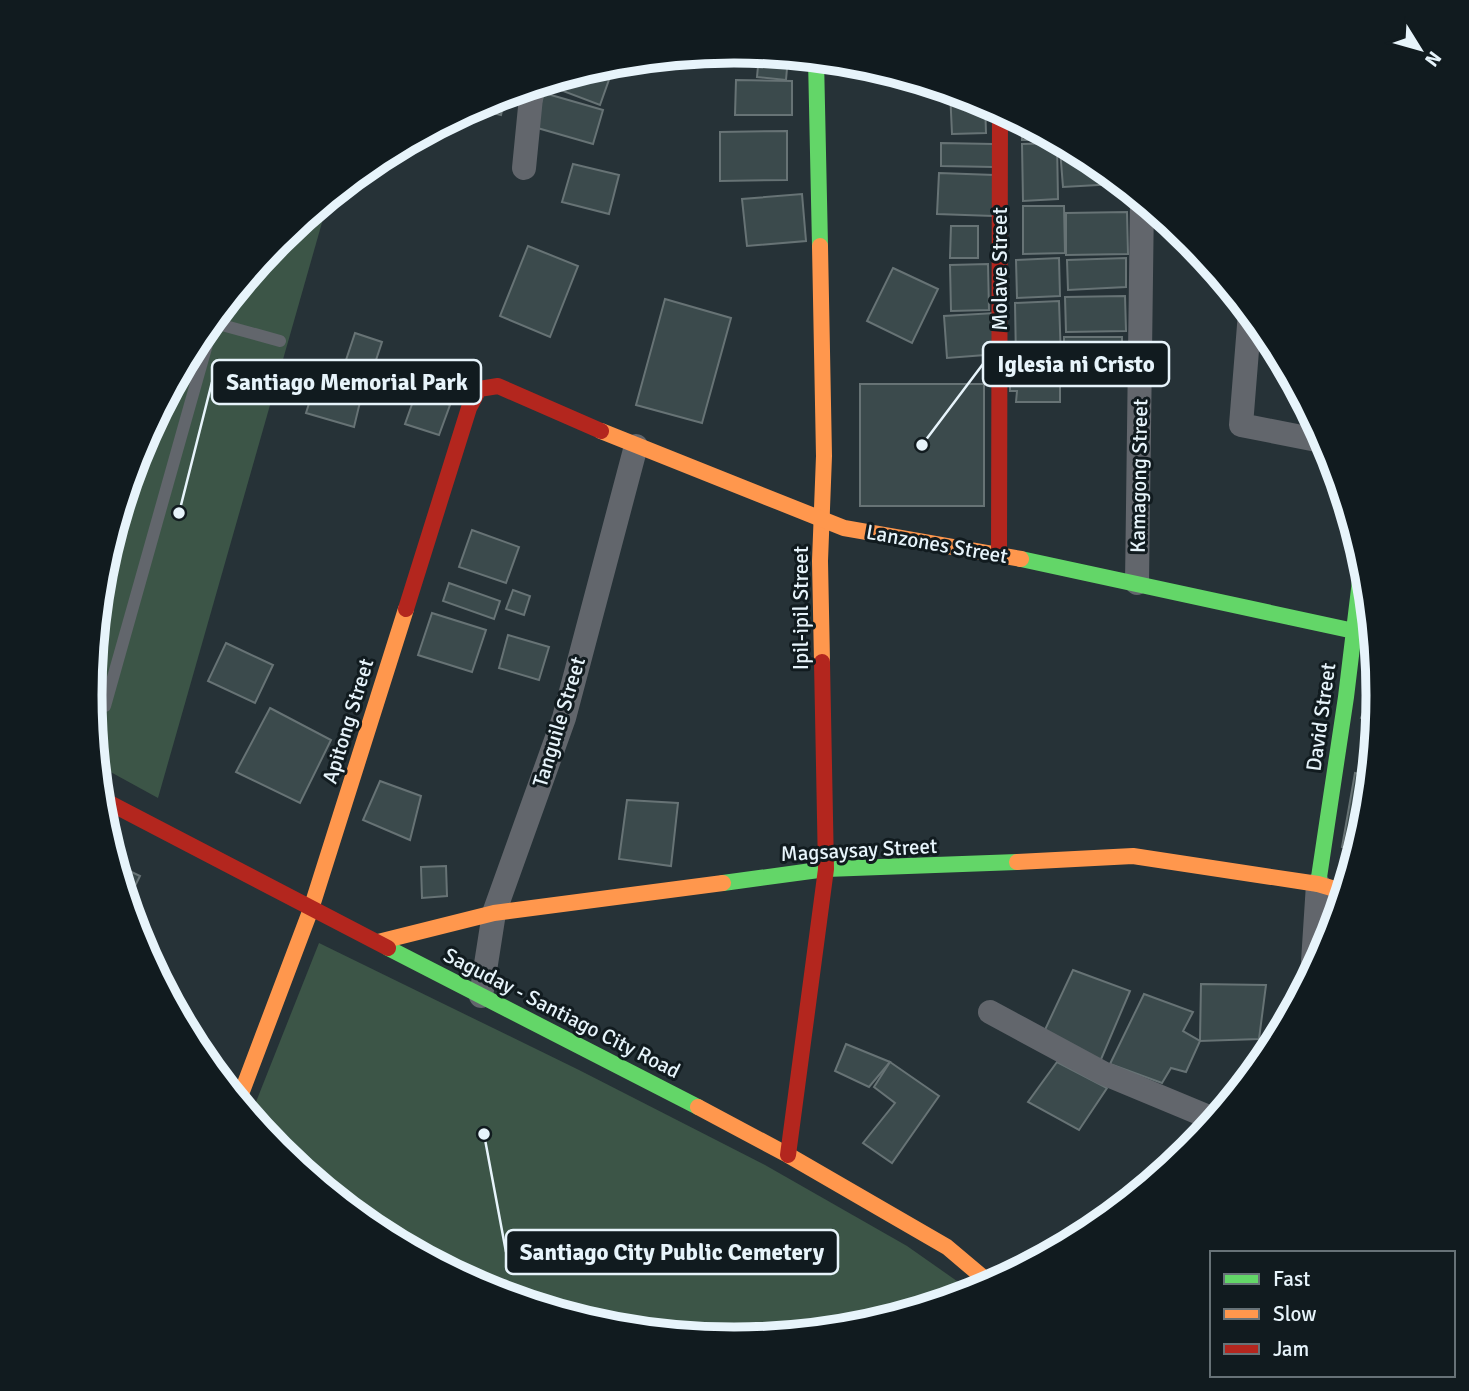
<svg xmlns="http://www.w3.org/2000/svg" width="1469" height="1391" font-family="Signika,sans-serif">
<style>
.green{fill:#3c5547}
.building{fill:#3b4a4c;stroke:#677375;stroke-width:2}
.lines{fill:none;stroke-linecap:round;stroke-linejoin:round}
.lane{stroke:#62666c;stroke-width:12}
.street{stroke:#62666c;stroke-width:24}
.fast{stroke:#63d668;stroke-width:16}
.slow{stroke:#ff974d;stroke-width:16}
.jam{stroke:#b3261e;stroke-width:16}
.labels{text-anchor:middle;stroke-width:6;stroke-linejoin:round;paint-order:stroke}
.street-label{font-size:21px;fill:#e7f4fb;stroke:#111b1f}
.rim{fill:none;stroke:#e7f4fb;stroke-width:9}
.leader{fill:none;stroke:#e7f4fb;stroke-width:2.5}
.callout-dot{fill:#e7f4fb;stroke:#111b1f;stroke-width:2.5}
.callout{fill:#111b1f;stroke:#e7f4fb;stroke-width:2.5}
.callout-label{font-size:23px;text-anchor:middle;font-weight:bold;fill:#e7f4fb}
</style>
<rect width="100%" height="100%" fill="#263237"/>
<g class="green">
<polygon points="329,198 158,798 96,764 90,695 102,569 139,448 199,337 279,239"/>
<polygon points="319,943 579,1070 765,1165 907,1246 974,1293 860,1328 735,1340 608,1328 487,1291 376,1231 278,1151 250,1117"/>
</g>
<g class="building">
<polygon points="735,51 754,53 753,64 734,63"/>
<polygon points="759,55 788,57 786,80 757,77"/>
<polygon points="594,68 611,74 600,105 547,85 548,81"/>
<polygon points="736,80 792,81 792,115 735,115"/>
<polygon points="950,90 985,102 986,133 952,134"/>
<polygon points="544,93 603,110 593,144 534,127"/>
<polygon points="506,94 501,115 472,108 488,100"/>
<polygon points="1022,122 1040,131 1040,140 1022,140"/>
<polygon points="787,131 787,180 720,181 720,132"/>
<polygon points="941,143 993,144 993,167 941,166"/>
<polygon points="1057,143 1058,199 1023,201 1022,144"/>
<polygon points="1071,148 1093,160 1116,179 1116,184 1063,187 1060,149"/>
<polygon points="573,164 619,175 609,214 562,202"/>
<polygon points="939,173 994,175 993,216 937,214"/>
<polygon points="802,194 806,241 747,246 742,199"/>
<polygon points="1023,206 1064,206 1065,253 1023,254"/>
<polygon points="1127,212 1128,254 1066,255 1066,213"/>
<polygon points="1161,215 1181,232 1160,230"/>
<polygon points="951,226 978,226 978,258 950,258"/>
<polygon points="528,246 578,266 550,337 500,316"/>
<polygon points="1059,258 1060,296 1017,298 1016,260"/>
<polygon points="1126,258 1126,287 1068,290 1067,260"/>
<polygon points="988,264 989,310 951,311 950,265"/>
<polygon points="893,268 938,289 912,343 867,321"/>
<polygon points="1125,296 1126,331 1066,332 1065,297"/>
<polygon points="665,299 731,318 702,423 636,405"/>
<polygon points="1059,301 1061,359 1016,361 1015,303"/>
<polygon points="995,313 998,354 947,358 944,316"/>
<polygon points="355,333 382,342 372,372 345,363"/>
<rect x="1064" y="337" width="58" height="34"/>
<polygon points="1010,368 1060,368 1060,402 1016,402 1017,391 1010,391"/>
<rect x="860" y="384" width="124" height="122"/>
<polygon points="314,388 360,402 354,427 306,413"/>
<polygon points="416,393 450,405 439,435 405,424"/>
<polygon points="472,530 519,547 506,583 459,567"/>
<polygon points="449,583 500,601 494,619 443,601"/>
<polygon points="513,590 530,596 524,615 506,609"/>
<polygon points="432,613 486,630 472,672 418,655"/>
<polygon points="508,635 549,647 539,680 499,668"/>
<polygon points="226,643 273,665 255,703 208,681"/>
<polygon points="1376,680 1379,696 1376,724 1361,718"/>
<polygon points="270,708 331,740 300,803 236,772"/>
<polygon points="1365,729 1376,731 1373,759 1361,757"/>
<polygon points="1355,773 1371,776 1367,822 1358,850 1342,847"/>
<polygon points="380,781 421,796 410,840 363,820"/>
<polygon points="627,800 678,803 671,866 619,859"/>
<polygon points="115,864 140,876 127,902"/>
<polygon points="446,866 447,896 422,898 421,867"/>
<polygon points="1073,970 1130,991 1099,1064 1043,1034"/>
<polygon points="1201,984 1266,985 1259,1039 1200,1041"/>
<polygon points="1144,994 1193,1012 1183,1031 1200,1041 1186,1072 1171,1068 1162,1083 1110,1064"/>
<polygon points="846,1044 890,1062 869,1087 835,1071"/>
<polygon points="890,1062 939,1096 892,1163 863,1143 895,1103 874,1087"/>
<polygon points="1057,1062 1107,1088 1079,1130 1028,1102"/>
</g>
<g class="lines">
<g class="lane">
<polyline points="211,322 280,341"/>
<polyline points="105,706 215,316"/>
</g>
<g class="street">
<polyline points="524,168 532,87"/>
<polyline points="1250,313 1241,425 1327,442"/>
<polyline points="1137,583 1142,200"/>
<polyline points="1312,977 1318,884"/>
<polyline points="481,996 494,913 564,718 636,446"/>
<polyline points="990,1012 1103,1073 1216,1120"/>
</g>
<g class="fast">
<polyline points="816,59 820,246"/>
<polyline points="1021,559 1354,631"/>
<polyline points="723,883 826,869 1017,862"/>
<polyline points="1318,884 1346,697 1363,556"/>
<polyline points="388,948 698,1107"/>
</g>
<g class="slow">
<polyline points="820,246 824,456 820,561 822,662"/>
<polyline points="601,431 844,528 1021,559"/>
<polyline points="1017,862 1133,856 1318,884 1345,892"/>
<polyline points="378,942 494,913 723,883"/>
<polyline points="238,1102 311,909 406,609"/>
<polyline points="698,1107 788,1155 947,1247 992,1285"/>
</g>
<g class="jam">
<polyline points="999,554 1000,110"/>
<polyline points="406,609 469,408 479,389 498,386 601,431"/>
<polyline points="100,798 388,948"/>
<polyline points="788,1155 826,869 822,662"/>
</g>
</g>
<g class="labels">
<g class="street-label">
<text transform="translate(1000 269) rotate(-90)" y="7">Molave Street</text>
<text transform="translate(1139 476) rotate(-89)" y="7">Kamagong Street</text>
<text transform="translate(937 544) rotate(10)" y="7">Lanzones Street</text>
<text transform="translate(801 608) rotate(-90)" y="7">Ipil-ipil Street</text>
<text transform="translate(1321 717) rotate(-82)" y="7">David Street</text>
<text transform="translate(348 721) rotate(-73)" y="7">Apitong Street</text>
<text transform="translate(559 722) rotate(-73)" y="7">Tanguile Street</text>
<text transform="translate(859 850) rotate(-3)" y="7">Magsaysay Street</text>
<text transform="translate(562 1013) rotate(27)" y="7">Saguday - Santiago City Road</text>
</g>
</g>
<path d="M0 0H1469V1391H0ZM102 695a632 632 0 1 1 1264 0a632 632 0 1 1-1264 0Z" fill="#111b1f" fill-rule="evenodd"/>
<path class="rim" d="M102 695a632 632 0 1 1 1264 0a632 632 0 1 1-1264 0Z"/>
<path class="leader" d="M922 445L983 364M179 513L212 382M484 1134L506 1252"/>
<g class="callout-dot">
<circle cx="922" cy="445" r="7"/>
<circle cx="179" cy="513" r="7"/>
<circle cx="484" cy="1134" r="7"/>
</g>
<g class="callout">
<rect x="983" y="342" width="186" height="44" rx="7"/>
<rect x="212" y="360" width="269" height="44" rx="7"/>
<rect x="506" y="1230" width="332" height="44" rx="7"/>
</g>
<g class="callout-label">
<text x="1076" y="372">Iglesia ni Cristo</text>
<text x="347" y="390">Santiago Memorial Park</text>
<text x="672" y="1260">Santiago City Public Cemetery</text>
</g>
<rect x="1210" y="1251" width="245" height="126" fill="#111b1f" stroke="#677277" stroke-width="2"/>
<rect x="1224" y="1274" width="35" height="10" fill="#63d668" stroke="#677277" stroke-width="2"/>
<text x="1273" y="1286" font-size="21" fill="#e7f4fb">Fast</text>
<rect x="1224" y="1309" width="35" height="10" fill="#ff974d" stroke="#677277" stroke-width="2"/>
<text x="1273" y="1321" font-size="21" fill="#e7f4fb">Slow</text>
<rect x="1224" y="1344" width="35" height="10" fill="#b3261e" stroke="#677277" stroke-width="2"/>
<text x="1273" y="1356" font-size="21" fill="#e7f4fb">Jam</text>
<g transform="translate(1420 49) rotate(127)" stroke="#111b1f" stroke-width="5" paint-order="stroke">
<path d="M0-5L12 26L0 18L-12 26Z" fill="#e7f4fb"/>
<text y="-10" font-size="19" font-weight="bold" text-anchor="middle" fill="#e7f4fb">N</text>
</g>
</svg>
